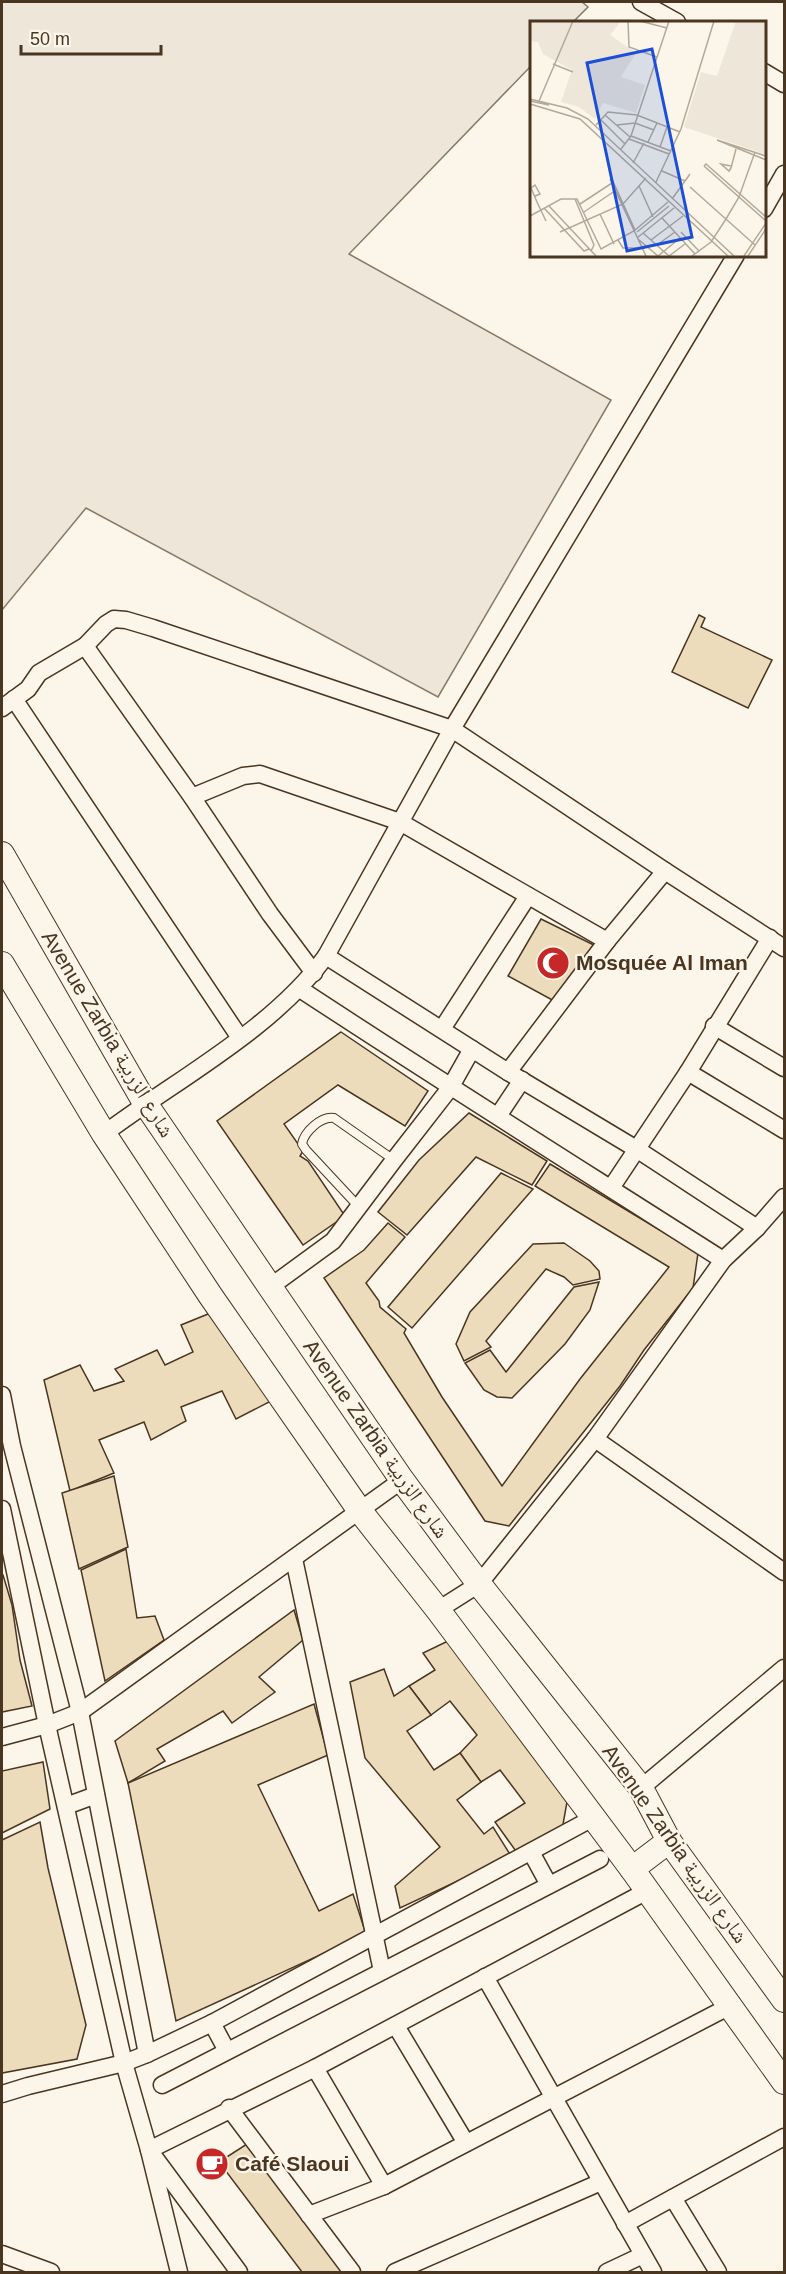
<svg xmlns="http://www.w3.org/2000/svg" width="786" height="2274" font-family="Helvetica,'Noto Naskh Arabic',sans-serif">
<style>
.green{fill:#ede6d9;stroke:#887966;stroke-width:1.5}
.building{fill:#ecdcbc;stroke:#4a3520;stroke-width:1.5}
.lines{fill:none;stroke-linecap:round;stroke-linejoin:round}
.lane-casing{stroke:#4a3520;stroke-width:10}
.street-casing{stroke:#4a3520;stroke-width:19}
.secondary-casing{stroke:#4a3520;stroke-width:26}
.lane{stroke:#fbf6e9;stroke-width:8}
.street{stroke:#fbf6e9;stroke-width:16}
.secondary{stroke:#fbf6e9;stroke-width:24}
.labels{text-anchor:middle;stroke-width:4.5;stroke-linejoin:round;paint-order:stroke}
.poi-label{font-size:21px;font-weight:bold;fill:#4a3520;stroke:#fbf6e9;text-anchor:start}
.street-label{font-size:21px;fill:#4a3520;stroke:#fbf6e9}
.inset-road{fill:none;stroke:#b4a999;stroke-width:1.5}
.view{fill:#1d4ed8;fill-opacity:0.15;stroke:#1d4ed8;stroke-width:3}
.inset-edge{fill:none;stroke:#4a3520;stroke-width:3}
</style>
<rect width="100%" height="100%" fill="#fbf6e9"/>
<polygon class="green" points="2,2 582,2 588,7 573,22 531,22 531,66 349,254 611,400 438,697 86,508 2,610"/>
<g class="building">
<polygon points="699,615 705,618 701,627 772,660 748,708 672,672"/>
<polygon points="541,919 602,949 556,1002 508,976"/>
<polygon points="341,1032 428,1091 405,1126 338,1085 284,1124 303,1151 300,1156 308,1161 345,1216 303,1245 217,1121"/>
<polygon points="469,1113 547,1161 532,1185 476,1157 407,1235 378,1212 419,1160"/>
<polygon points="550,1164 698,1253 693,1288 644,1350 620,1386 509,1526 485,1521 324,1278 364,1250 388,1223 405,1237 366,1283 379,1301 380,1307 406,1329 404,1333 442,1397 502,1486 580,1379 669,1267 535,1186"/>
<polygon points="501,1173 533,1189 412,1328 388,1307"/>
<polygon points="564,1243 590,1261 599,1271 600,1279 573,1285 564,1277 546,1269 486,1341 491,1347 464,1361 456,1344 470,1312 533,1244"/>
<polygon points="599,1282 590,1310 565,1344 512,1398 497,1397 484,1390 465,1363 490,1350 506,1372 574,1287"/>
<polygon points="213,1312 271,1401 236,1419 222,1391 181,1407 186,1421 151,1440 144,1422 99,1440 114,1473 70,1491 44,1380 80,1365 94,1391 124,1381 115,1369 157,1350 165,1365 193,1352 181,1325"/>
<polygon points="114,1476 128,1547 79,1569 62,1493"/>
<polygon points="126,1549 137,1618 155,1616 164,1640 105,1681 81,1570"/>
<polygon points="2,1575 3,1575 12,1605 20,1660 32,1706 2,1712"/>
<polygon points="294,1610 303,1640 259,1677 275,1692 232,1723 223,1711 157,1749 165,1761 128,1783 115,1741"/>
<polygon points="448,1641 567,1802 562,1830 518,1854 495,1822 525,1803 500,1770 481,1782 460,1753 477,1735 450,1701 431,1715 409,1686 435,1670 423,1653"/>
<polygon points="384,1669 394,1696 409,1686 431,1715 407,1731 434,1770 460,1753 481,1782 457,1800 484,1834 493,1827 511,1856 400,1908 395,1886 440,1847 365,1758 350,1682"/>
<polygon points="314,1704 328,1755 258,1785 319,1911 353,1894 366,1934 176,2021 128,1783"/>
<polygon points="43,1762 50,1809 2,1833 2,1771"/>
<polygon points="40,1822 48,1868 86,2025 77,2059 2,2073 2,1840"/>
<polygon points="250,2142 347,2272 302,2272 219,2162"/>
</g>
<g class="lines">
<defs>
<path id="lane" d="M359,1207L306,1150L302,1144C304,1132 321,1116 334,1118L394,1160"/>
<g id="street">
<polyline points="641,2 677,22"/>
<polyline points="764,72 784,84"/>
<polyline points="764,209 784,174"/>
<polyline points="85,646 192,797 270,914 314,973"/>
<polyline points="14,699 240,1038"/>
<polyline points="2,708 28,689 39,673 85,646 106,624 114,619 126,620 153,628 452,729 665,871 784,948"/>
<polyline points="192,797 243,776 260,774 400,822 607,941"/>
<polyline points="326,956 508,1072 638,1150 757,1228"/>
<path d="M300,989C440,1081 582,1170 723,1260"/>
<polyline points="714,1026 784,1068"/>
<polyline points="442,1029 528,896"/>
<polyline points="508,1072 607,941 665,871"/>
<polyline points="688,1072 784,1130"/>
<polyline points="498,1116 522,1080"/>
<path d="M104,1134C177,1079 272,1030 326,956L452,729L736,255"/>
<polyline points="611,1188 688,1072 770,938"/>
<polyline points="270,1287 333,1241 394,1160 450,1088 472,1049"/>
<polyline points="2,1395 12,1446 80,1712 147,2054"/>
<polyline points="595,1439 784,1572"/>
<polyline points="2,1509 47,1725 124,2063 149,2150 179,2272"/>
<polyline points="294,1559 382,1971"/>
<polyline points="438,1610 479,1584 595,1439 723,1260 757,1228 784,1197"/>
<polyline points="2,1737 47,1725 80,1712 402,1480"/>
<polyline points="641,1788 784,1668"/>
<polyline points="66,1806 96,1795"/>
<polyline points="531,1852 549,1885"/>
<polyline points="485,1977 653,2272"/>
<polyline points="212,2023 227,2051"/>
<polyline points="396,2026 466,2143"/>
<polyline points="315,2068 384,2186"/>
<polyline points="162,2085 600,1859"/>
<polyline points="2,2094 28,2086 124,2063 147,2054 212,2023 593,1818"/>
<polyline points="229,2108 352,2272"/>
<polyline points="149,2150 315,2068 647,1891"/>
<polyline points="155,2158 239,2272"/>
<polyline points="673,2198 718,2272"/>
<polyline points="309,2215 384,2186 730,2006"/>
<polyline points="625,2224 784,2137"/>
<polyline points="2,2254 51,2272"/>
<polyline points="395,2272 601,2182"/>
<polyline points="607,2272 643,2255"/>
</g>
<g id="secondary">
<polyline points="2,854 145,1103 270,1287 402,1480 479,1584 641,1788 669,1841 784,2000"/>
<polyline points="2,964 104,1134 210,1295 360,1511 438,1610 632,1869 784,2082"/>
<polyline points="632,1869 669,1841"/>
</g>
</defs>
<use href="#lane" class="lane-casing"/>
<use href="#street" class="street-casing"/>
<use href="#secondary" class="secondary-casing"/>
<use href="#lane" class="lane"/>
<use href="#street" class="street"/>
<use href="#secondary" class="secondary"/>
</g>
<defs>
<symbol id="mosque-disc" viewBox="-11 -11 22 22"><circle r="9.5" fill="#c62828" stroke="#fbf6e9"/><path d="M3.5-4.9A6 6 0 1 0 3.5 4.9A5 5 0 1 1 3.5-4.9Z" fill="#fff"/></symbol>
<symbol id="cafe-disc" viewBox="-11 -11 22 22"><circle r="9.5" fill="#c62828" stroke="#fbf6e9"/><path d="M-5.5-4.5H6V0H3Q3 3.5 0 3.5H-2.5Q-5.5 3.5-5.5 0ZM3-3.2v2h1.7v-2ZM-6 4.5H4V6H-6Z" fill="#fff"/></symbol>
</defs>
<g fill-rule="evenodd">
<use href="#mosque-disc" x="534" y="944" width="38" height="38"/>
<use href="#cafe-disc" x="193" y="2145" width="38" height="38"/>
</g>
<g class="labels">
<g class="poi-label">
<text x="576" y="970">Mosquée Al Iman</text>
<text x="235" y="2171">Café Slaoui</text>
</g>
<g class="street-label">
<text transform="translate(108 1034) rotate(59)" y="7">Avenue Zarbia شارع الزربية</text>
<text transform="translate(376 1439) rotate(55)" y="7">Avenue Zarbia شارع الزربية</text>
<text transform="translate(675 1844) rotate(55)" y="7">Avenue Zarbia شارع الزربية</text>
</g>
</g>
<g transform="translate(530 21)">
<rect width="236" height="236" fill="#fbf6e9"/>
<path d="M0,0H91L80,14L106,32L91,56L115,64L106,92L73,82L65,98L49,86L31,81L42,49L13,33L8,21L0,20ZM206,0H235V133L154,106L171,51L187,55Z" fill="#ede6d9"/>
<path class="inset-road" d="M98,0L99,26L127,36M110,0L137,7M23,43L43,51M0,78L37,87L58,98L204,235M0,80L19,84M9,80L43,0M0,83L50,98L198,235M75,94L100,116M71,99L95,123M66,104L78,91L107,94L150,111M87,104L105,102L124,109M101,115L141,130M99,118L139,133M118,121L127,102M130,126L137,106M91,128L101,115L139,0M236,135L187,119L236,139M103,142L114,122M174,145L176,143L236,196M174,145L236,200M201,145L191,143L199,150L201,147L206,128M132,150L155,160M81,156L105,209M80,158L116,235M126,161L151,108L184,0M109,165L123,196M160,166L225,224M5,175L10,173L5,164L1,167L7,181L16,200M45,178L64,224L61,230M142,178L160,153M50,183L82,162M19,185L66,235M14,187L54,230L59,228M54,191L86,169M70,193L84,223M0,195L31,178H47L71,228L104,210L138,181M132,197L165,233M30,211L93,183L116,157M107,211L139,185M151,211L169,230M113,212L139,235M107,217L144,187M108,218L128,235L150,217M88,219L93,227H111M121,219L153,195M127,224L145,211M139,235L155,223M162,235L181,221L196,198L209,176L225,131M214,235L236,202M218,235L236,208"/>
<path class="view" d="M122,28L162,216L97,230L57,42Z"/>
<rect width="236" height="236" class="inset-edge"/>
</g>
<rect width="786" height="2274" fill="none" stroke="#4a3520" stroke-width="6"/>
<path d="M21 45v9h140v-9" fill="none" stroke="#4a3520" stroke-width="3"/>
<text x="30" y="45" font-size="18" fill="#4a3520" stroke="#fbf6e9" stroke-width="4.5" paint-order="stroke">50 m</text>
</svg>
